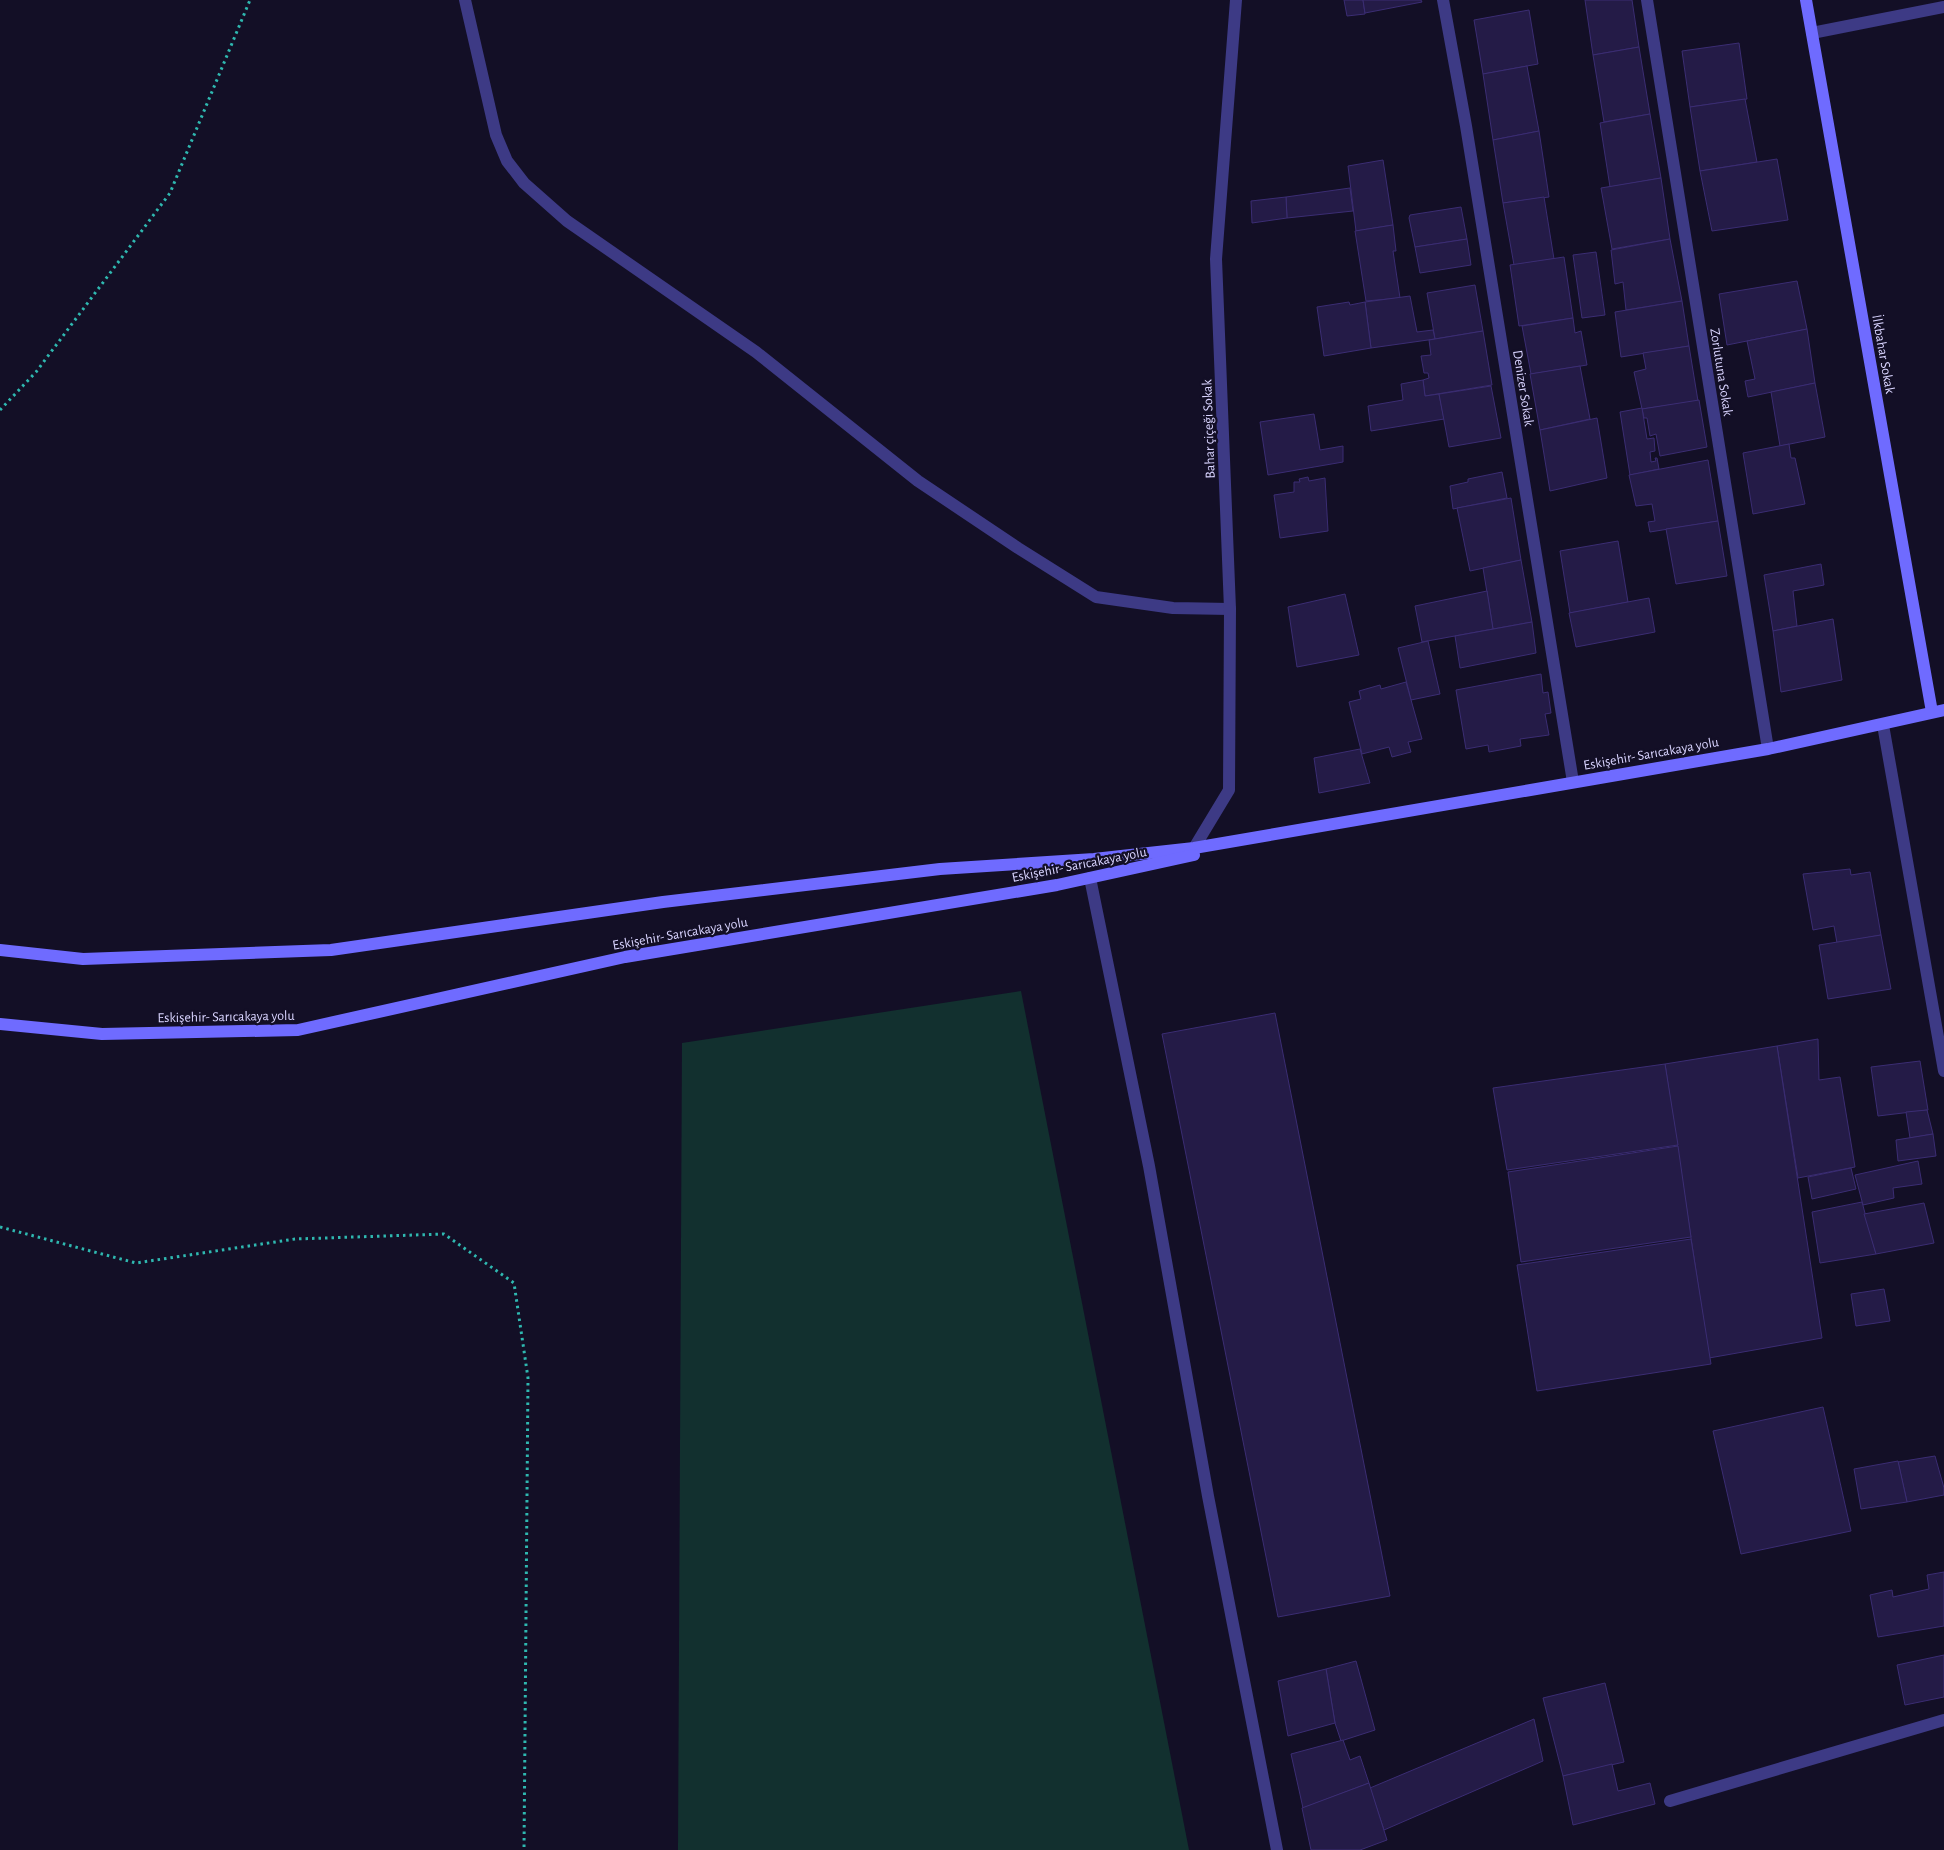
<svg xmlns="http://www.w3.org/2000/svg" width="1944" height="1850" font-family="'Alegreya Sans',sans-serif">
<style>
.green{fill:#12302f}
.building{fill:#241b47;stroke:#3b2d73}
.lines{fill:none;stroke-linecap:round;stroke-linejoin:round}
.path{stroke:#2fb8b0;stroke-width:3;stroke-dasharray:2.5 4;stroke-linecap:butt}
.lane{stroke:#3d3a85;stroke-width:12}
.street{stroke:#3d3a85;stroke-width:12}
.secondary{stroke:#6f6bff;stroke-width:12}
.labels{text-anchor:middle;stroke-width:4.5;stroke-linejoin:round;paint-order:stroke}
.street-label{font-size:14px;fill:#d9d4ff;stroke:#130f26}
</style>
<rect width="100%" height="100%" fill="#130f26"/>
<polygon class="green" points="1021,991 1189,1850 678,1850 682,1043"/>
<g class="building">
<polygon points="1344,0 1363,0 1365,14 1347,16"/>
<polygon points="1363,0 1421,0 1422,2 1365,13"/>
<polygon points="1585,0 1632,0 1639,47 1593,55"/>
<polygon points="1529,10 1538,64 1483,74 1474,20"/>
<polygon points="1739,43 1747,99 1690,107 1682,51"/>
<polygon points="1639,47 1650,114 1604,122 1593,55"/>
<polygon points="1527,66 1539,131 1493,140 1483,74"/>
<polygon points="1745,99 1757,162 1700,171 1690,107"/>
<polygon points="1650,114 1661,178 1610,187 1600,123"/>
<polygon points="1539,131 1549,197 1503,203 1493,140"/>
<polygon points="1777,159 1788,220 1712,231 1700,171"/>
<polygon points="1383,160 1393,225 1356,231 1348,166"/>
<polygon points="1661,178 1670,239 1612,249 1601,188"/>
<polygon points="1350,188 1353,211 1287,218 1286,197"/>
<polygon points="1286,197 1287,218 1252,223 1251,201"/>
<polygon points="1544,197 1554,259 1514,265 1503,203"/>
<polygon points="1461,207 1467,239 1415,247 1409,218 1410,215"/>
<polygon points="1393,225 1396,251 1393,251 1400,298 1366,301 1355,231"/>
<polygon points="1467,239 1471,265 1420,273 1415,247"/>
<polygon points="1670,239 1682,301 1626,310 1623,282 1615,284 1611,250"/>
<polygon points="1596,252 1605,315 1582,318 1573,255"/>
<polygon points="1564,257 1573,318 1519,326 1510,265"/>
<polygon points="1797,281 1807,329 1727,345 1719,294"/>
<polygon points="1475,285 1483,331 1435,339 1427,293"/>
<polygon points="1410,296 1417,332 1433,330 1435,339 1371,348 1365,302"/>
<polygon points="1682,301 1689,346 1621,357 1615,312"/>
<polygon points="1349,302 1350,305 1365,302 1371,348 1324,356 1317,307"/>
<polygon points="1573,318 1575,333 1581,331 1587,365 1531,374 1522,326"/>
<polygon points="1807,329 1815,383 1748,397 1745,381 1755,379 1747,341"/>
<polygon points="1483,331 1492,385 1425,396 1423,380 1429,378 1428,373 1424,373 1421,356 1431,355 1429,340"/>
<polygon points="1689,346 1698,401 1642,409 1634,372 1646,369 1643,353"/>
<polygon points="1580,366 1590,419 1540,430 1530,374"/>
<polygon points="1423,380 1425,396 1439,394 1444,419 1371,431 1368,406 1403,400 1401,384"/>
<polygon points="1815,383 1825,437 1780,446 1771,392"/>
<polygon points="1491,386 1501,438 1449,447 1439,394"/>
<polygon points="1699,400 1707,447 1660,456 1656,434 1650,436 1647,418 1644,418 1642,409"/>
<polygon points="1642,408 1647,439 1654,438 1655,451 1650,452 1651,462 1656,461 1655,458 1657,458 1659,469 1630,475 1620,412"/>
<polygon points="1314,414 1320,450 1343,446 1343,462 1268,475 1260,422"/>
<polygon points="1597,418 1607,478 1550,491 1540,430"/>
<polygon points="1789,444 1791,458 1795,458 1805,504 1753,514 1743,453"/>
<polygon points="1708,460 1718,521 1650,532 1648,522 1655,521 1652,504 1636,506 1629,475"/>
<polygon points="1502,472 1507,498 1453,509 1450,486 1468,482 1468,479"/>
<polygon points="1308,477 1309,481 1325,478 1328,531 1280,538 1274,495 1294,492 1294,482 1300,482 1299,479"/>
<polygon points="1511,498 1521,560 1470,571 1457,508"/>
<polygon points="1718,521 1727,576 1676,584 1666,529"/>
<polygon points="1618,541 1628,602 1570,613 1560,551"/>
<polygon points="1521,560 1532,622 1493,629 1483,568"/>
<polygon points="1821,564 1824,585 1793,591 1797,626 1773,631 1764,575"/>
<polygon points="1487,591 1493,629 1422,642 1415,606"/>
<polygon points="1345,594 1359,655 1297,667 1288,607"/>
<polygon points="1649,598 1655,632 1576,647 1569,613"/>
<polygon points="1833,619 1842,680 1781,692 1773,631"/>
<polygon points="1532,622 1536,653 1460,668 1455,636"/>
<polygon points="1428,641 1440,694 1411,700 1398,648"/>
<polygon points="1541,674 1543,693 1548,692 1551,713 1545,714 1549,735 1520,739 1521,746 1489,752 1488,745 1466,749 1456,690"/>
<polygon points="1406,682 1422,739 1408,742 1411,752 1392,757 1389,747 1362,754 1349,702 1361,699 1359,691 1380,685 1381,689"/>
<polygon points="1360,749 1370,783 1319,793 1314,758"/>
<polygon points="1850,869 1851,875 1870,872 1881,935 1837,943 1834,926 1813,930 1803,874"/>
<polygon points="1881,935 1891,989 1828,999 1819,945"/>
<polygon points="1275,1013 1390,1596 1278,1617 1162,1034"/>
<polygon points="1818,1039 1819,1080 1840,1077 1855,1167 1798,1178 1777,1046"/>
<polygon points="1777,1046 1822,1338 1709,1358 1665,1064"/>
<polygon points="1920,1061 1928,1110 1878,1116 1871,1067"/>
<polygon points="1665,1064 1678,1145 1507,1170 1493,1088"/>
<polygon points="1927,1110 1933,1134 1910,1138 1906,1112"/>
<polygon points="1933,1134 1936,1156 1898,1161 1896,1140"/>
<polygon points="1678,1146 1691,1237 1521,1262 1508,1172"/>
<polygon points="1918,1161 1922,1184 1893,1188 1894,1198 1863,1205 1855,1175"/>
<polygon points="1851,1168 1856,1189 1812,1199 1808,1177"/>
<polygon points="1862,1202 1876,1254 1820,1263 1812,1212"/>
<polygon points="1924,1203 1934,1243 1876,1254 1864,1214"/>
<polygon points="1691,1239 1711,1364 1537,1391 1517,1265"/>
<polygon points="1884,1289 1890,1321 1856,1326 1851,1294"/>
<polygon points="1823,1407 1851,1531 1741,1554 1713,1431"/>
<polygon points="1935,1456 1944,1488 1944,1495 1907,1502 1898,1462"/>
<polygon points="1898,1461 1907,1502 1861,1509 1854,1469"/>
<polygon points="1944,1572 1944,1626 1878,1637 1870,1595 1892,1590 1893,1597 1929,1589 1927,1575"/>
<polygon points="1944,1655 1944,1697 1905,1705 1897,1665"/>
<polygon points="1356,1661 1375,1730 1341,1741 1335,1723 1326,1669"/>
<polygon points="1326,1669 1335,1723 1288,1736 1278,1681"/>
<polygon points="1605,1683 1624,1762 1563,1776 1543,1698"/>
<polygon points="1534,1719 1543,1761 1384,1830 1370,1788"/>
<polygon points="1343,1740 1350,1760 1360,1756 1369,1783 1303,1808 1291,1754"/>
<polygon points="1612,1764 1618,1791 1650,1783 1655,1804 1573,1825 1563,1776"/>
<polygon points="1369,1783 1387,1840 1360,1850 1311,1850 1302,1808"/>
</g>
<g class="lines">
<g class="path">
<polyline points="0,410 36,372 170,193 250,0"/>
<polyline points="0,1227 136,1263 295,1239 444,1234 514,1283 528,1378 524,1850"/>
</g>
<g class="lane">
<polyline points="465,0 496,135 507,161 524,183 567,221 756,352 918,481 1018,548 1096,597 1173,608 1230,609"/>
<polyline points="1812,33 1944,7"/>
</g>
<g class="street">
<polyline points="1443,0 1466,126 1573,782"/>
<polyline points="1647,0 1768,749"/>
<polyline points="1883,725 1944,1071"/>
<polyline points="1194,848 1229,790 1230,609 1216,259 1236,0"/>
<polyline points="1090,878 1149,1166 1208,1496 1277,1850"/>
<polyline points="1670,1801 1944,1720"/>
</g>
<g class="secondary">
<polyline points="1806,0 1932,712"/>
<polyline points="0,950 83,959 331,950 663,902 940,869 1094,859 1194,848 1768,749 1944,710"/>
<polyline points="0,1024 102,1034 298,1030 625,957 1057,885 1194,855"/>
</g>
</g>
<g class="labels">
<g class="street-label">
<text transform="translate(1884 354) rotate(80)" y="5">İlkbahar Sokak</text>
<text transform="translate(1722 372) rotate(81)" y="5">Zorlutuna Sokak</text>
<text transform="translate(1524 388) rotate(81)" y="5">Denizer Sokak</text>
<text transform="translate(1208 429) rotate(-92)" y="5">Bahar çiçeği Sokak</text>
<text transform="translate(1651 753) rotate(-10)" y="5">Eskişehir- Sarıcakaya yolu</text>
<text transform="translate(1079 864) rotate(-11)" y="5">Eskişehir- Sarıcakaya yolu</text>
<text transform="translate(680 933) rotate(-10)" y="5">Eskişehir- Sarıcakaya yolu</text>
<text transform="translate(226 1016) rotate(-1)" y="5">Eskişehir- Sarıcakaya yolu</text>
</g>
</g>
</svg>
